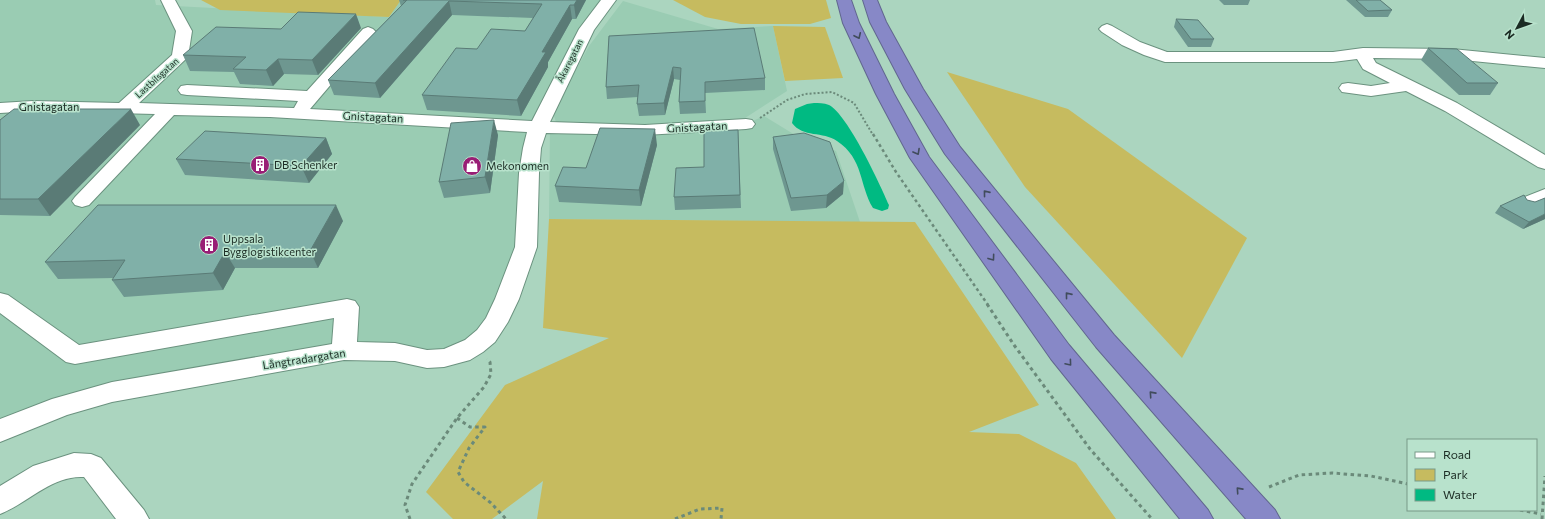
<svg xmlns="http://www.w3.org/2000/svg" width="1545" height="519" font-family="Commissioner,sans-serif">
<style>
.built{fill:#9accb3}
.green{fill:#c6bb5f}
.water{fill:#00ba82}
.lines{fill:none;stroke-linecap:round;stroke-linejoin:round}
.minor-casing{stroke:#6b927f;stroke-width:2}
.highway-casing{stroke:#61678e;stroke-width:2}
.path-far2{stroke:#6b8a7a;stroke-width:2;stroke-dasharray:2 2;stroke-linecap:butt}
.path-far1{stroke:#6b8a7a;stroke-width:2.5;stroke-dasharray:3 3;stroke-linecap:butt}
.path{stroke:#6b8a7a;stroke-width:3;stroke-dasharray:3.5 3.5;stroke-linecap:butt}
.minor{fill:#fff;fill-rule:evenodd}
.highway{fill:#8788c7;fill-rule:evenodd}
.wall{fill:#6e9790}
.shaded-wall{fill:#5a7b76}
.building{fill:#80b0a8;stroke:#5a7b76}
.oneway{stroke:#414c5c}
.labels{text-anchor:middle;stroke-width:3;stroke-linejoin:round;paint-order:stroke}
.far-street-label{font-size:9px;fill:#1b2b23;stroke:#b8e2cc}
.street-label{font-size:11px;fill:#1b2b23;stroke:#b8e2cc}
.poi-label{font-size:11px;fill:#1b2b23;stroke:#b8e2cc;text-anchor:start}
</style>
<rect width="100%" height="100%" fill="#abd5bf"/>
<g class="built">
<polygon points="0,0 155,0 156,5 389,17 401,0 609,0 538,127 525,134 529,173 507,299 461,353 395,352 216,374 0,431"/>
<polygon points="623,1 718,29 773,26 787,91 742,120 646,125 556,122 553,113 589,46"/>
<polygon points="764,116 800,138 836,151 860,222 549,219 550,127 746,124"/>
</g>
<g class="green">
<polygon points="201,0 401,0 389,17 220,10"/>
<polygon points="673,0 826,0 831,18 810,24 741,24 705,17"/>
<polygon points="773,26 825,27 843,78 785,81"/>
<polygon points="947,72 1068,109 1247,238 1182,358 1025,187"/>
<polygon points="549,219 915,222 1039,405 969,432 1019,434 1076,463 1116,519 537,519 543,481 492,519 453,519 426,492 505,385 609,338 543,328"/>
</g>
<path class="water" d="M814,103C818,103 824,103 829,105C848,115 880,184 889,205L888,209L882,211L873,208C859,185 864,159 837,141C823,131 803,138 792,123L795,109L807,104Z"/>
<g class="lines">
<defs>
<g id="minor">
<polygon points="161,0 175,0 192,31 188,57 139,103 294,108 298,101 187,95 181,94 178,90 181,86 187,85 307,91 363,29 368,27 373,29 376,32 373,35 310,109 532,121 579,29 601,0 616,0 594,30 550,122 645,125 746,119 752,120 755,124 752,128 746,129 645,135 546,133 541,148 539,173 537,247 519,299 508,322 495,342 483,352 470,360 444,367 427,368 395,361 344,360 112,402 67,415 0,442 0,419 52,399 112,382 332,344 334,318 75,364 66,362 0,313 0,293 8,295 79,345 347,299 355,301 359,307 357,342 395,343 427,350 444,349 465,340 477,330 486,318 495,299 515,247 519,173 523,148 527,132 270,117 174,115 89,205 82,207 75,205 72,201 75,197 155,114 33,111 0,113 0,103 33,101 119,103 172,55 176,31"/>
<polygon points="1107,24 1112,26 1140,42 1167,52 1333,52 1363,48 1452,49 1545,58 1545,68 1452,59 1373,58 1376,63 1457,103 1545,155 1545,169 1538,167 1445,111 1406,91 1371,96 1342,92 1339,88 1342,84 1348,83 1371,86 1390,83 1363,69 1357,59 1333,62 1165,62 1144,55 1122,45 1102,32 1099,29 1102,26"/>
<polygon points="1545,189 1545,203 1529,208 1522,206 1519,202 1522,198"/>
<path d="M74,453L91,454L101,458L144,510L149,519H116L84,477C52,475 28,503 0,514V486L33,466Z"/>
</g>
<g id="highway">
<polygon points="837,0 851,0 859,23 894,94 929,157 1069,345 1208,510 1213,519 1180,519 1051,359 910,158 876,94 843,23"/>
<polygon points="863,0 877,0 886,22 923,89 960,147 1114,335 1275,510 1280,519 1246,519 1096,347 945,154 905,89 870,22"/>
</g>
</defs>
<use href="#minor" class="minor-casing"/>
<use href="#highway" class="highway-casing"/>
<polyline class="path-far2" points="760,118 787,100 805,94 832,92 854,103 873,135"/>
<polyline class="path-far1" points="873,134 896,172 988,305"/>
<g class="path">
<polyline points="987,304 1014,345 1090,449 1152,519"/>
<polyline points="457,418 470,427 485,427 469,448 458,472 464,482 491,503 506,519"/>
<polyline points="1269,487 1299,475 1332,473 1371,476 1408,484"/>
<polyline points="1520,510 1541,514"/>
<polyline points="410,519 405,505 412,484 457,418 484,387 491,374 490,362 487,359"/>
<polyline points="675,519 700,509 722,508 721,519"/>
<polyline points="1542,519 1545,476"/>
</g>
<use href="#minor" class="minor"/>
<use href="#highway" class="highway"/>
</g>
<g class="wall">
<polygon points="399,0 586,0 576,19 572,19 548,62 548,67 521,116 427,110 422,95 477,49 525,31 533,18 452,15 380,98 334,95 328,80 401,6"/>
<polygon points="1219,0 1250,0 1248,5 1224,5"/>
<polygon points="1346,0 1380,0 1392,10 1388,17 1365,17"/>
<polygon points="1176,19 1214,39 1211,47 1188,47 1174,27"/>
<polygon points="361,28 318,75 284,74 273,86 240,84 234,72 190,71 183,55 281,29"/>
<polygon points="609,36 765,78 765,90 705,93 706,113 680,114 679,102 680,80 674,79 665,115 639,116 637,104 638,97 607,99 606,87"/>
<polygon points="1428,48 1498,83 1490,95 1459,95 1421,60"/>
<polygon points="0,120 140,125 50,216 0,215"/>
<polygon points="738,130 741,208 675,210 674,197 704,167"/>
<polygon points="498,135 490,193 444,198 439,182"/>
<polygon points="773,137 843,194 826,208 791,211 773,149"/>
<polygon points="326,138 332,154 309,183 185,175 176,159"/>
<polygon points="657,145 641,206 559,202 555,186 586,168"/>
<polygon points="1500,206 1545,219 1523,229 1495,213"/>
<polygon points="343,221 318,268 235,268 223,290 124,297 112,280 114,278 58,279 45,262"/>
</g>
<g class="shaded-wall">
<polygon points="577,0 586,0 576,19 574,5"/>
<polygon points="449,1 452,15 380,98 375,83"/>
<polygon points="570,5 572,19 548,62 548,67 521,116 517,100 542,52"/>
<polygon points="356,14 361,28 318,75 312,60"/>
<polygon points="278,59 284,74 273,86 266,70"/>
<polygon points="673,67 674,79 665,115 664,103"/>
<polygon points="131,109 140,125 50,216 38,199"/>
<polygon points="494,120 498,135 490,193 485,177"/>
<polygon points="655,129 657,145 641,206 639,190"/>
<polygon points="326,138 332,154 309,183 301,166"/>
<polygon points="844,181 843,194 826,208 827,195"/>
<polygon points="336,205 343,221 318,268 310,251"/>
<polygon points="1545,214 1545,219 1523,229 1529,222"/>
<polygon points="225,252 235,268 223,290 213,273"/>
</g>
<g class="building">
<polygon points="403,0 577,0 574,5 570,5 542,52 546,52 517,100 422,95 456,48 477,49 491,29 525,31 542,4 449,1 375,83 328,80 407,0"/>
<polygon points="1356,0 1380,0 1392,10 1368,11"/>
<polygon points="298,12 356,14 312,60 278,59 266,70 233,69 246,57 183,55 216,27 281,29"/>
<polygon points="1176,19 1198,20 1214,39 1191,39"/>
<polygon points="754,28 765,78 705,82 705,101 679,102 681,68 673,67 664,103 637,104 639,85 606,87 609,36"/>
<polygon points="1428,48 1457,49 1498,83 1467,83"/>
<polygon points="14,109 131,109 38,199 0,199 0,120"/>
<polygon points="494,120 485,177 439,182 451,123"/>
<polygon points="600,128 655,129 639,190 555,186 563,167 586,168"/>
<polygon points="738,130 740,195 674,197 676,168 704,167 704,131"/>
<polygon points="205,131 326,138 301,166 176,159"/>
<polygon points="804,133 830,142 844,181 827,195 791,198 773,137"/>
<polygon points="1524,195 1527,200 1535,202 1545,198 1545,214 1529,222 1500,206"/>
<polygon points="98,205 336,205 310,251 225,252 213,273 112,280 125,260 45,262"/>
</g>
<defs><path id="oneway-chevron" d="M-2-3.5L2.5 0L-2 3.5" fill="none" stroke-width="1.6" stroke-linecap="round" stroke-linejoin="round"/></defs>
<g class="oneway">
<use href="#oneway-chevron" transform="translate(858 36) rotate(65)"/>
<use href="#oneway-chevron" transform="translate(917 152) rotate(61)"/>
<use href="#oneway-chevron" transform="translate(986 193) rotate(-129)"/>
<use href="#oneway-chevron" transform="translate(992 258) rotate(54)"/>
<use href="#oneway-chevron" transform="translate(1068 295) rotate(-129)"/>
<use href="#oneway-chevron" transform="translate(1069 363) rotate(50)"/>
<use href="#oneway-chevron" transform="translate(1152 394) rotate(-132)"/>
<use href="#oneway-chevron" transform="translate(1239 490) rotate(-132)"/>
</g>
<defs>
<symbol id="building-disc" viewBox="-11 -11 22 22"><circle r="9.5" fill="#991d75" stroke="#b8e2cc"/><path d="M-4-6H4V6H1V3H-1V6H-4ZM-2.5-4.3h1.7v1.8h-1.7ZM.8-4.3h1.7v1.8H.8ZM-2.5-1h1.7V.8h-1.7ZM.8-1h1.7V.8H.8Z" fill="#fff"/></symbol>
<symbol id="shop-disc" viewBox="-11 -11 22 22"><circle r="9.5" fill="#991d75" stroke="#b8e2cc"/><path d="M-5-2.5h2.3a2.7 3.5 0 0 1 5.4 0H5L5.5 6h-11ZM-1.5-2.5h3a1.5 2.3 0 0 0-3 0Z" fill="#fff"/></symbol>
</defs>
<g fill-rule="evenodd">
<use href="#building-disc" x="249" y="154" width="22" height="22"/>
<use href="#shop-disc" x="461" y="155" width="22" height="22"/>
<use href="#building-disc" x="198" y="234" width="22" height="22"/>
</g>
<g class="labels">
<g class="far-street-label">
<text transform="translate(570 61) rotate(-63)" y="3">Åkaregatan</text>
<text transform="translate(157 78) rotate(-42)" y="3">Lastbilsgatan</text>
</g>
<g class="street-label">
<text x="49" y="111">Gnistagatan</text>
<text transform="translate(373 117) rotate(3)" y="4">Gnistagatan</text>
<text transform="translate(697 127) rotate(-3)" y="4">Gnistagatan</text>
<text transform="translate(304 359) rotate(-9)" y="4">Långtradargatan</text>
</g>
<g class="poi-label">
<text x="274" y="169">DB Schenker</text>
<text x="486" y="170">Mekonomen</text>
<text x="223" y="243">Uppsala<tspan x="223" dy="13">Bygglogistikcenter</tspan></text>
</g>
</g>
<rect x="1407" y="439" width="130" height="72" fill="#b8e2cc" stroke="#799988"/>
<rect x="1415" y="452" width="20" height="6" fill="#ffffff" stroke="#799988"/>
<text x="1443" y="459" font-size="12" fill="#1b2b23">Road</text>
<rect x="1415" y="469" width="20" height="12" fill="#c6bb5f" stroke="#799988"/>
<text x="1443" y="479" font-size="12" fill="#1b2b23">Park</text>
<rect x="1415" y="489" width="20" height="12" fill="#00ba82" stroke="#799988"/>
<text x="1443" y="499" font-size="12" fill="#1b2b23">Water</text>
<g transform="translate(1517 28) rotate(229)" stroke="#b8e2cc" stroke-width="3" paint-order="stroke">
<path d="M0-3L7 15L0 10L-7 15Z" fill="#1b2b23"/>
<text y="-6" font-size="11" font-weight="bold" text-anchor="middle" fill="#1b2b23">N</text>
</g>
</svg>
